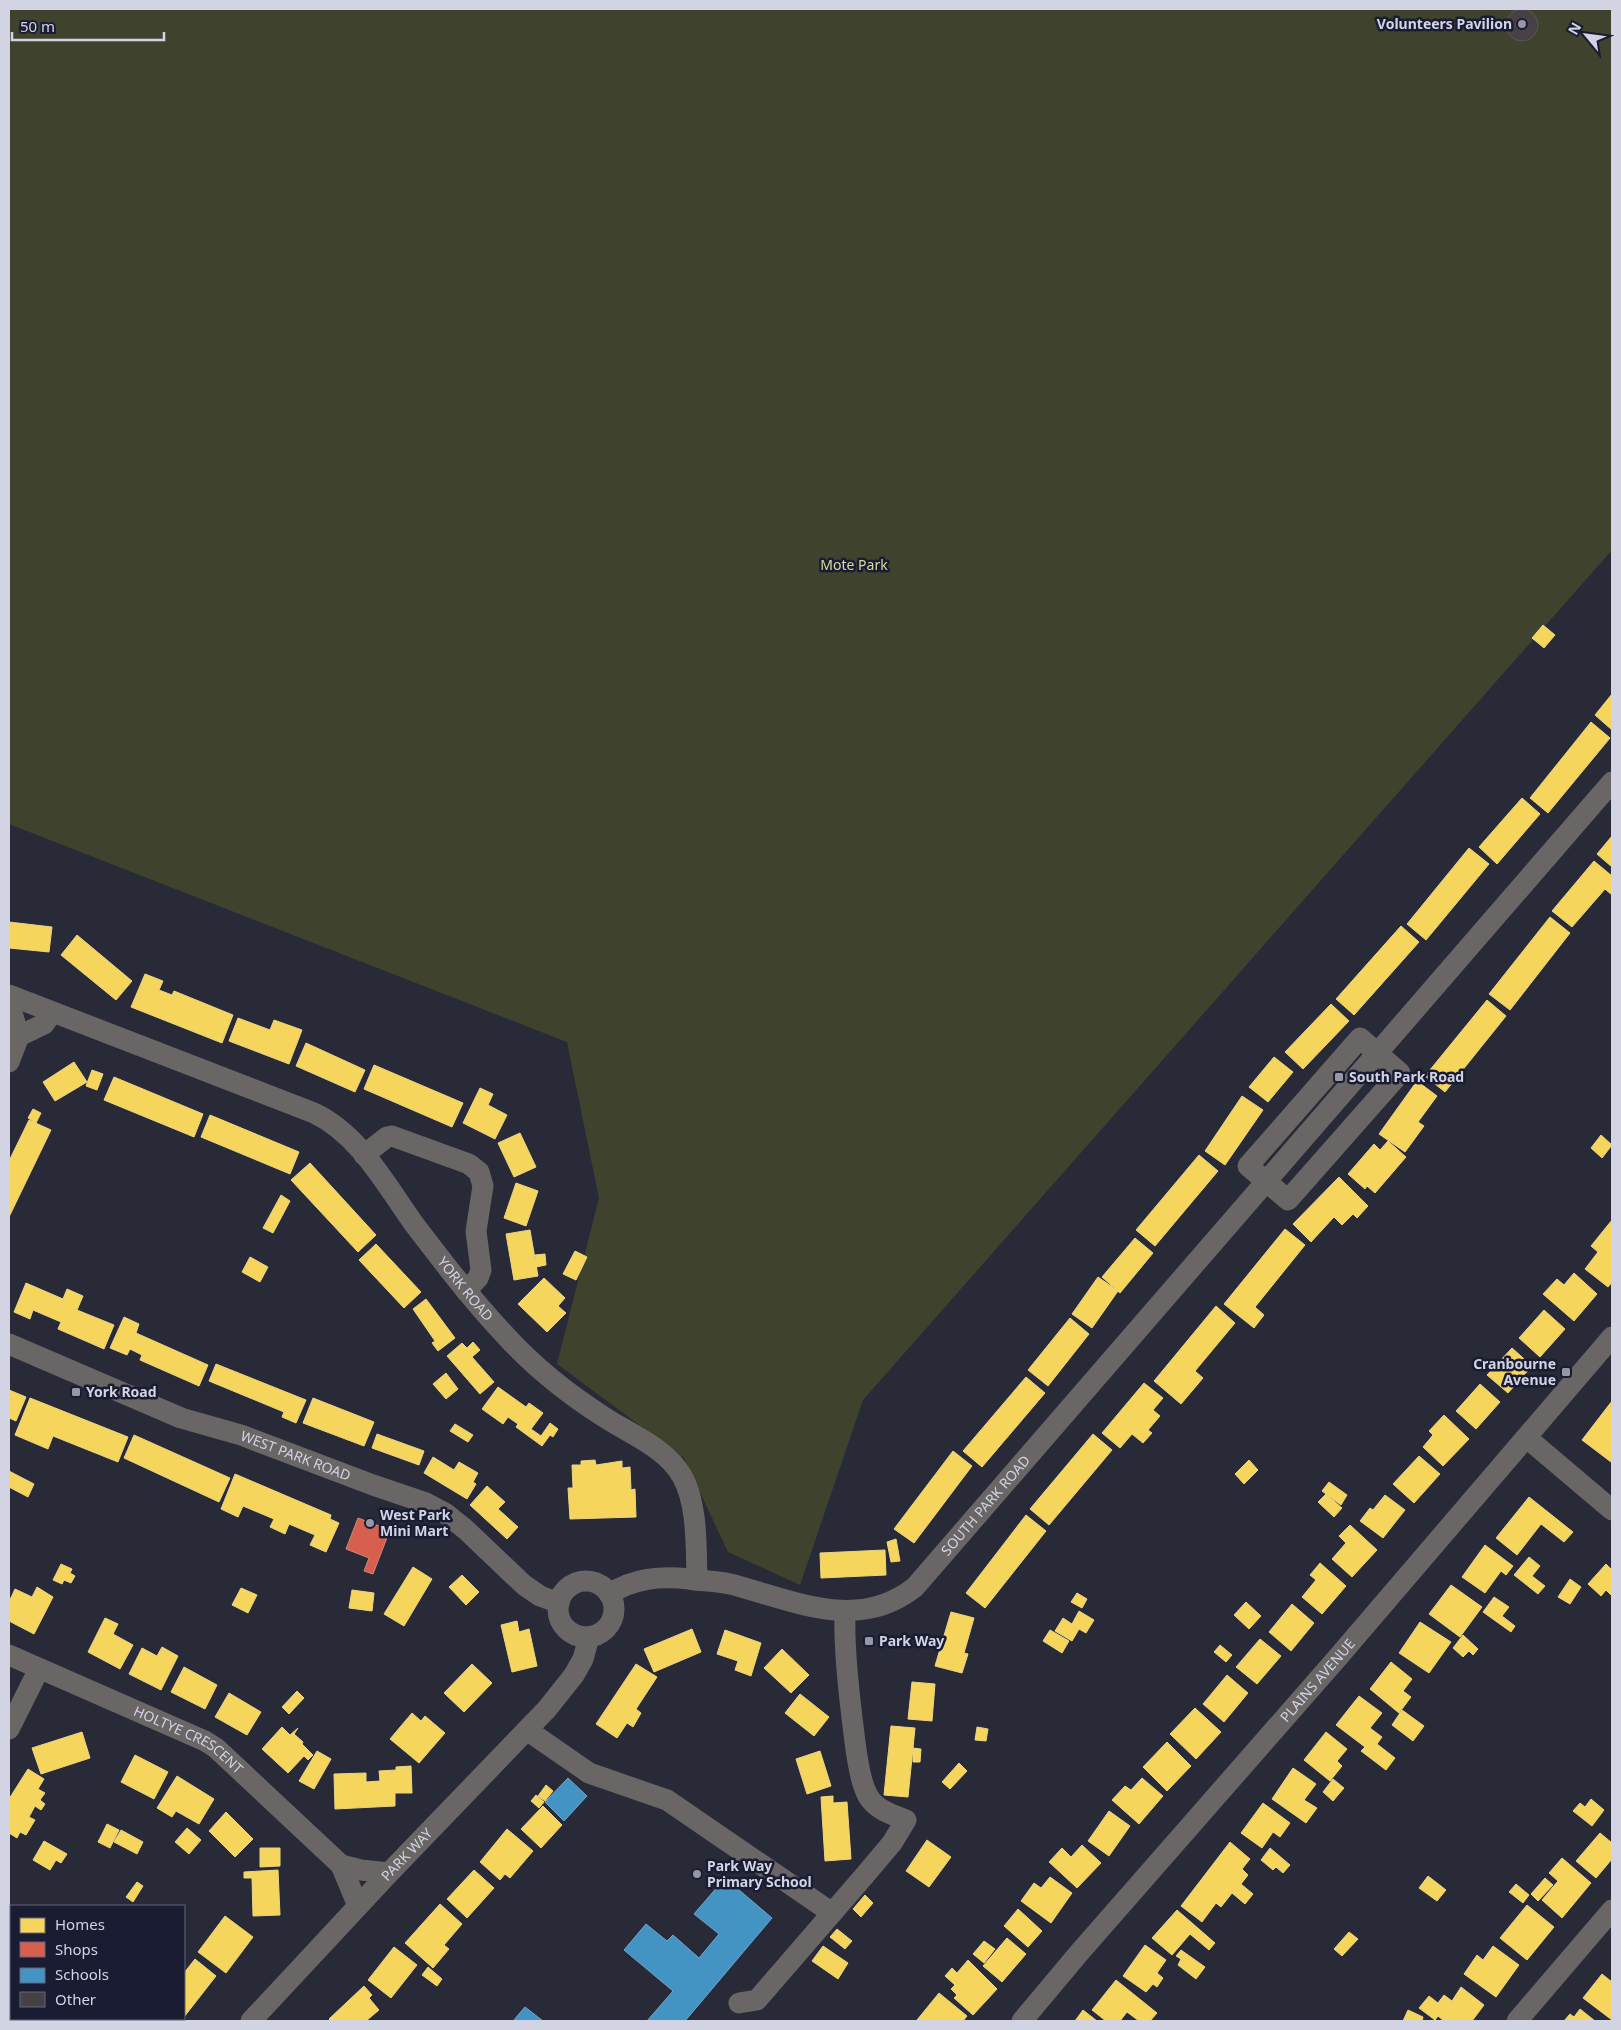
<svg xmlns="http://www.w3.org/2000/svg" width="1621" height="2030" font-family="'Noto Sans',sans-serif">
<style>
.green{fill:#3f432e}
.homes{fill:#f6d55c;stroke:#ebd585}
.shops{fill:#d6604d;stroke:#d5837a}
.schools{fill:#4393c3;stroke:#6ea6cd}
.building{fill:#474044;stroke:#5a5559}
.lines{fill:none;stroke-linecap:round;stroke-linejoin:round}
.minor{stroke:#6a6666;stroke-width:21}
.poi-dot{fill:#9798a7;stroke:#1a1c33;stroke-width:2}
.labels{text-anchor:middle;stroke-width:5;stroke-linejoin:round;paint-order:stroke}
.poi-label{font-size:14px;font-weight:bold;fill:#d2d4e4;stroke:#1a1c33;text-anchor:start}
.park-label{font-size:14px;fill:#d2dd9a;stroke:#1a1c33}
.street-label{font-size:14px;fill:#d2d4e4;stroke:#1a1c33}
</style>
<rect width="100%" height="100%" fill="#292a37"/>
<polygon class="green" points="9,9 1612,9 1612,550 863,1400 800,1585 728,1552 684,1458 557,1364 599,1198 567,1042 9,824"/>
<g class="homes">
<polygon points="1543,625 1555,635 1544,648 1532,638"/>
<polygon points="1612,694 1612,730 1595,715"/>
<polygon points="1591,722 1610,738 1548,813 1530,798"/>
<polygon points="1522,798 1540,814 1497,864 1479,847"/>
<polygon points="1612,836 1612,867 1597,854"/>
<polygon points="1469,848 1489,864 1426,940 1407,924"/>
<polygon points="1594,861 1612,876 1612,895 1605,889 1572,927 1552,911"/>
<polygon points="1550,917 1570,933 1510,1010 1489,994"/>
<polygon points="9,922 52,927 49,952 9,948"/>
<polygon points="1401,926 1419,942 1354,1015 1336,999"/>
<polygon points="77,935 132,981 116,1000 61,955"/>
<polygon points="145,974 163,981 159,990 172,995 174,991 233,1015 222,1043 131,1007"/>
<polygon points="1487,1000 1506,1016 1445,1092 1425,1076"/>
<polygon points="1331,1004 1349,1021 1303,1069 1285,1052"/>
<polygon points="238,1018 270,1030 274,1020 302,1030 289,1064 229,1041"/>
<polygon points="306,1043 365,1070 355,1092 296,1066"/>
<polygon points="1274,1057 1293,1072 1268,1102 1249,1087"/>
<polygon points="74,1062 87,1082 55,1101 43,1082"/>
<polygon points="374,1065 463,1103 452,1127 364,1089"/>
<polygon points="92,1070 103,1074 97,1090 86,1086"/>
<polygon points="114,1077 203,1114 194,1137 104,1100"/>
<polygon points="1417,1081 1437,1096 1418,1122 1424,1126 1405,1152 1379,1134"/>
<polygon points="480,1088 493,1094 488,1105 507,1115 495,1139 463,1123"/>
<polygon points="1242,1096 1263,1110 1225,1165 1205,1151"/>
<polygon points="33,1109 41,1113 36,1123 28,1118"/>
<polygon points="210,1115 299,1152 290,1174 201,1137"/>
<polygon points="29,1120 51,1130 9,1217 9,1161"/>
<polygon points="520,1133 536,1167 514,1177 498,1143"/>
<polygon points="1601,1135 1612,1145 1602,1158 1591,1148"/>
<polygon points="1388,1141 1406,1157 1375,1193 1367,1186 1365,1189 1348,1174 1374,1144 1380,1150"/>
<polygon points="1199,1155 1218,1171 1155,1246 1136,1230"/>
<polygon points="310,1163 376,1235 358,1252 291,1180"/>
<polygon points="1339,1177 1368,1206 1357,1218 1353,1214 1342,1225 1334,1217 1311,1242 1293,1224"/>
<polygon points="516,1183 538,1191 526,1226 504,1218"/>
<polygon points="281,1195 290,1201 273,1233 263,1228"/>
<polygon points="1612,1220 1612,1282 1608,1287 1585,1269 1598,1252 1591,1246"/>
<polygon points="1285,1229 1305,1245 1255,1307 1264,1315 1254,1328 1224,1304"/>
<polygon points="530,1230 538,1276 514,1280 506,1234"/>
<polygon points="1135,1238 1153,1253 1120,1293 1102,1277"/>
<polygon points="376,1244 421,1292 404,1308 359,1260"/>
<polygon points="575,1251 587,1257 576,1280 563,1274"/>
<polygon points="545,1254 546,1265 536,1267 535,1255"/>
<polygon points="250,1257 268,1267 260,1282 242,1272"/>
<polygon points="1574,1273 1597,1294 1574,1321 1543,1294 1557,1279 1564,1285"/>
<polygon points="1098,1277 1118,1291 1092,1328 1072,1314"/>
<polygon points="544,1278 565,1298 558,1306 566,1313 547,1332 518,1304"/>
<polygon points="26,1283 63,1299 67,1289 83,1296 77,1310 114,1325 104,1349 58,1329 61,1322 33,1310 30,1319 14,1312"/>
<polygon points="426,1299 455,1338 438,1351 432,1343 435,1341 413,1309"/>
<polygon points="1216,1306 1235,1323 1195,1371 1203,1378 1181,1404 1154,1381"/>
<polygon points="1544,1310 1565,1329 1540,1357 1519,1338"/>
<polygon points="124,1317 139,1324 136,1333 208,1365 199,1386 140,1360 142,1355 130,1349 127,1355 110,1348"/>
<polygon points="1070,1318 1089,1334 1048,1386 1028,1370"/>
<polygon points="473,1342 480,1350 472,1357 494,1382 480,1394 447,1356 462,1343 467,1348"/>
<polygon points="1512,1348 1532,1366 1508,1393 1487,1375"/>
<polygon points="216,1364 306,1400 296,1423 282,1417 284,1412 209,1381"/>
<polygon points="446,1373 458,1389 446,1399 433,1384"/>
<polygon points="1026,1377 1045,1393 982,1467 963,1451"/>
<polygon points="1144,1383 1163,1398 1153,1410 1160,1416 1148,1430 1152,1433 1143,1443 1132,1434 1120,1448 1102,1433"/>
<polygon points="1480,1384 1500,1402 1476,1429 1456,1411"/>
<polygon points="498,1387 526,1407 529,1403 543,1413 531,1429 541,1436 550,1423 558,1429 553,1437 550,1435 542,1446 516,1427 518,1424 508,1417 503,1424 482,1409"/>
<polygon points="9,1390 26,1397 16,1421 9,1418"/>
<polygon points="30,1398 128,1437 118,1462 53,1436 48,1449 15,1435"/>
<polygon points="313,1398 374,1422 364,1446 303,1423"/>
<polygon points="1612,1401 1612,1461 1611,1462 1582,1440"/>
<polygon points="1444,1415 1469,1439 1443,1466 1423,1447 1433,1435 1429,1431"/>
<polygon points="455,1424 473,1435 468,1442 450,1431"/>
<polygon points="377,1434 424,1451 419,1465 372,1448"/>
<polygon points="1093,1434 1112,1450 1049,1525 1030,1509"/>
<polygon points="134,1435 230,1478 219,1502 124,1458"/>
<polygon points="953,1451 972,1466 914,1543 894,1529"/>
<polygon points="1419,1456 1440,1474 1414,1503 1393,1484"/>
<polygon points="433,1457 454,1470 459,1462 478,1473 473,1482 476,1484 467,1499 424,1473"/>
<polygon points="595,1460 596,1465 622,1461 622,1468 630,1467 631,1490 635,1489 636,1517 570,1519 568,1488 573,1488 572,1465 581,1465 581,1461"/>
<polygon points="1249,1460 1258,1470 1244,1484 1235,1474"/>
<polygon points="9,1471 34,1484 28,1497 9,1487"/>
<polygon points="235,1474 331,1515 330,1519 339,1523 326,1552 310,1545 315,1535 289,1524 285,1534 270,1527 274,1519 243,1506 238,1517 221,1509"/>
<polygon points="1329,1482 1347,1495 1341,1505 1322,1491"/>
<polygon points="487,1486 505,1502 498,1509 518,1527 507,1539 470,1505"/>
<polygon points="1326,1494 1342,1508 1334,1517 1318,1502"/>
<polygon points="1385,1495 1405,1510 1383,1538 1360,1521 1370,1508 1373,1510"/>
<polygon points="1529,1497 1573,1532 1564,1542 1541,1524 1517,1555 1496,1538"/>
<polygon points="1026,1515 1046,1531 985,1608 966,1593"/>
<polygon points="1350,1525 1377,1550 1352,1577 1332,1559 1346,1543 1339,1536"/>
<polygon points="896,1539 900,1561 891,1562 887,1542"/>
<polygon points="1485,1545 1513,1566 1506,1575 1501,1571 1485,1593 1462,1577"/>
<polygon points="885,1550 886,1575 821,1578 820,1553"/>
<polygon points="1529,1557 1540,1566 1532,1576 1545,1586 1538,1594 1514,1575"/>
<polygon points="1320,1563 1346,1586 1322,1614 1302,1597 1316,1580 1310,1575"/>
<polygon points="61,1564 72,1569 70,1573 75,1576 71,1583 64,1580 62,1584 53,1580"/>
<polygon points="1606,1564 1612,1570 1612,1596 1606,1590 1601,1596 1588,1584"/>
<polygon points="413,1567 432,1579 404,1626 384,1614"/>
<polygon points="462,1575 479,1592 466,1605 449,1587"/>
<polygon points="1570,1579 1581,1587 1570,1604 1558,1597"/>
<polygon points="1451,1585 1482,1607 1460,1637 1429,1614"/>
<polygon points="37,1587 53,1597 34,1634 9,1621 9,1602 15,1589 32,1597"/>
<polygon points="241,1588 257,1595 248,1613 232,1605"/>
<polygon points="352,1590 374,1593 372,1611 349,1608"/>
<polygon points="1077,1593 1087,1599 1082,1608 1071,1602"/>
<polygon points="1494,1597 1509,1607 1502,1616 1515,1626 1511,1632 1483,1612"/>
<polygon points="1246,1602 1261,1616 1249,1629 1234,1615"/>
<polygon points="1292,1604 1314,1623 1291,1651 1269,1632"/>
<polygon points="1079,1611 1094,1620 1086,1633 1079,1629 1072,1641 1055,1631 1063,1618 1072,1624"/>
<polygon points="951,1612 974,1618 964,1653 968,1654 962,1673 935,1666"/>
<polygon points="105,1618 118,1624 113,1634 133,1645 120,1669 88,1652"/>
<polygon points="517,1621 519,1632 529,1629 537,1666 512,1672 501,1625"/>
<polygon points="1420,1622 1451,1642 1429,1673 1399,1653"/>
<polygon points="692,1629 701,1652 654,1672 644,1649"/>
<polygon points="725,1630 761,1643 751,1676 735,1670 738,1661 717,1654"/>
<polygon points="1050,1630 1069,1641 1062,1653 1043,1641"/>
<polygon points="1463,1635 1478,1649 1473,1655 1469,1651 1463,1657 1453,1648"/>
<polygon points="1260,1639 1281,1656 1257,1684 1236,1667"/>
<polygon points="1220,1645 1232,1655 1226,1662 1214,1652"/>
<polygon points="162,1647 178,1656 161,1690 129,1674 142,1648 157,1656"/>
<polygon points="782,1649 809,1675 791,1693 764,1668"/>
<polygon points="1391,1662 1412,1679 1403,1691 1411,1697 1399,1713 1370,1689"/>
<polygon points="472,1664 492,1683 464,1712 444,1693"/>
<polygon points="636,1664 657,1677 636,1709 641,1713 633,1727 627,1723 617,1738 596,1724"/>
<polygon points="184,1667 217,1685 205,1709 171,1692"/>
<polygon points="1227,1675 1248,1693 1224,1722 1203,1704"/>
<polygon points="912,1682 935,1684 932,1721 908,1719"/>
<polygon points="297,1691 304,1698 289,1714 282,1707"/>
<polygon points="229,1693 261,1712 247,1735 215,1717"/>
<polygon points="800,1694 829,1717 814,1736 785,1713"/>
<polygon points="1359,1696 1382,1713 1370,1728 1382,1737 1377,1744 1395,1758 1386,1770 1361,1751 1365,1747 1336,1725"/>
<polygon points="1195,1708 1221,1732 1196,1759 1170,1734"/>
<polygon points="1402,1710 1424,1726 1413,1741 1392,1725"/>
<polygon points="412,1713 421,1721 425,1716 445,1733 419,1763 390,1739"/>
<polygon points="891,1726 915,1728 908,1797 884,1795"/>
<polygon points="282,1727 290,1735 298,1728 294,1734 303,1742 302,1744 313,1755 308,1760 304,1756 288,1773 262,1749"/>
<polygon points="977,1727 988,1729 986,1741 975,1740"/>
<polygon points="82,1732 90,1758 41,1774 32,1748"/>
<polygon points="1326,1732 1347,1749 1337,1761 1342,1766 1330,1781 1304,1760"/>
<polygon points="1167,1742 1191,1766 1167,1791 1143,1767"/>
<polygon points="913,1748 921,1749 920,1762 913,1762"/>
<polygon points="317,1751 331,1759 314,1789 299,1781"/>
<polygon points="820,1751 831,1786 807,1794 796,1759"/>
<polygon points="135,1755 168,1772 154,1799 121,1782"/>
<polygon points="959,1763 967,1771 950,1789 942,1782"/>
<polygon points="411,1766 412,1793 395,1793 395,1806 335,1809 334,1774 366,1773 366,1782 380,1781 379,1771 396,1770 396,1767"/>
<polygon points="1293,1768 1316,1784 1304,1800 1317,1808 1306,1823 1272,1799"/>
<polygon points="28,1769 44,1779 38,1789 45,1793 40,1800 45,1804 41,1810 35,1806 29,1817 35,1820 26,1835 20,1832 17,1838 9,1833 9,1799"/>
<polygon points="177,1776 214,1799 199,1824 176,1811 172,1817 157,1808"/>
<polygon points="1142,1778 1163,1796 1139,1824 1112,1800 1125,1786 1131,1790"/>
<polygon points="1333,1779 1344,1788 1333,1801 1323,1792"/>
<polygon points="546,1785 553,1791 545,1801 538,1796"/>
<polygon points="536,1795 544,1802 539,1808 531,1801"/>
<polygon points="833,1796 833,1803 847,1802 851,1859 825,1861 821,1797"/>
<polygon points="1591,1799 1604,1810 1592,1826 1573,1811 1580,1803 1585,1807"/>
<polygon points="1263,1803 1290,1823 1280,1837 1273,1832 1262,1848 1241,1833"/>
<polygon points="543,1806 562,1825 541,1848 521,1829"/>
<polygon points="1109,1811 1130,1826 1109,1856 1088,1841"/>
<polygon points="226,1812 253,1839 235,1857 209,1831"/>
<polygon points="107,1824 119,1830 110,1848 98,1842"/>
<polygon points="187,1828 201,1840 189,1854 175,1842"/>
<polygon points="507,1829 533,1851 510,1878 505,1874 500,1880 480,1862"/>
<polygon points="121,1830 143,1842 137,1854 114,1842"/>
<polygon points="1600,1833 1612,1843 1612,1859 1596,1878 1576,1861"/>
<polygon points="927,1840 951,1857 929,1887 906,1871"/>
<polygon points="44,1841 67,1854 61,1863 56,1860 50,1870 33,1860"/>
<polygon points="1230,1842 1250,1859 1242,1869 1248,1875 1241,1884 1253,1894 1245,1904 1232,1893 1221,1907 1216,1903 1202,1922 1181,1906"/>
<polygon points="1082,1845 1101,1863 1077,1888 1049,1862 1062,1848 1071,1857"/>
<polygon points="260,1848 280,1848 280,1866 260,1867"/>
<polygon points="1270,1848 1290,1865 1283,1873 1276,1867 1273,1870 1261,1860"/>
<polygon points="1562,1858 1591,1883 1562,1918 1542,1900 1558,1881 1549,1873"/>
<polygon points="278,1870 280,1915 253,1916 252,1878 244,1878 244,1872"/>
<polygon points="474,1870 494,1888 467,1918 447,1899"/>
<polygon points="1428,1876 1446,1890 1437,1901 1419,1888"/>
<polygon points="1050,1877 1072,1893 1051,1923 1021,1901 1034,1883 1041,1888"/>
<polygon points="1545,1878 1553,1885 1538,1901 1531,1894"/>
<polygon points="137,1882 143,1886 133,1902 126,1897"/>
<polygon points="1516,1884 1529,1895 1523,1903 1509,1892"/>
<polygon points="865,1895 873,1903 861,1917 853,1909"/>
<polygon points="440,1904 462,1924 444,1945 449,1949 433,1968 405,1943"/>
<polygon points="1527,1905 1554,1927 1527,1960 1500,1938"/>
<polygon points="1018,1909 1042,1931 1028,1947 1004,1926"/>
<polygon points="1177,1910 1215,1943 1209,1950 1190,1934 1172,1955 1152,1938"/>
<polygon points="225,1916 253,1937 226,1973 198,1952"/>
<polygon points="837,1929 852,1941 845,1949 830,1937"/>
<polygon points="1349,1932 1358,1939 1342,1956 1334,1949"/>
<polygon points="1007,1938 1026,1954 1002,1982 983,1966"/>
<polygon points="984,1941 995,1949 984,1963 973,1954"/>
<polygon points="1145,1945 1166,1960 1157,1973 1163,1978 1157,1987 1153,1984 1146,1992 1123,1976"/>
<polygon points="823,1946 848,1963 838,1979 812,1961"/>
<polygon points="1493,1946 1519,1965 1496,1997 1464,1974 1477,1955 1483,1960"/>
<polygon points="394,1947 417,1965 391,1998 368,1980"/>
<polygon points="1181,1950 1205,1967 1196,1979 1178,1965 1181,1959 1176,1956"/>
<polygon points="195,1959 216,1976 184,2017 184,1973"/>
<polygon points="968,1960 997,1989 973,2015 954,1998 957,1995 951,1989 955,1985 945,1976 952,1968 957,1973"/>
<polygon points="428,1967 442,1979 437,1986 422,1975"/>
<polygon points="1602,1974 1612,1982 1612,2020 1583,1998"/>
<polygon points="1116,1980 1157,2013 1150,2021 1139,2021 1127,2012 1120,2021 1106,2021 1092,2010"/>
<polygon points="364,1986 372,1995 369,1998 379,2010 366,2021 331,2021 329,2019"/>
<polygon points="1461,1987 1484,2005 1472,2021 1444,2021 1438,2016 1435,2020 1419,2008 1429,1996 1438,2003 1444,1995 1452,2001"/>
<polygon points="939,1993 967,2016 963,2021 917,2020"/>
<polygon points="1580,2009 1595,2021 1564,2021 1570,2014 1574,2017"/>
<polygon points="1083,2010 1097,2021 1075,2021"/>
<polygon points="1408,2010 1423,2017 1422,2021 1403,2021"/>
<polygon points="39,2019 60,2019 63,2021 37,2021"/>
<polygon points="92,2019 102,2019 105,2021 90,2021"/>
<polygon points="145,2019 177,2019 178,2020 148,2021"/>
</g>
<polygon class="shops" points="358,1518 390,1530 373,1574 364,1571 369,1558 346,1549"/>
<g class="schools">
<polygon points="568,1778 587,1796 564,1821 545,1802"/>
<polygon points="725,1878 772,1918 685,2021 647,2021 673,1991 624,1950 646,1924 667,1941 673,1935 699,1958 719,1934 694,1914"/>
<polygon points="525,2007 543,2021 513,2021"/>
</g>
<circle class="building" cx="1522" cy="25" r="16"/>
<g class="lines">
<g class="minor">
<path id="s1" d="M9,995L314,1113C359,1134 386,1185 414,1224C443,1262 472,1300 505,1335C534,1367 568,1394 604,1417C630,1434 666,1448 682,1476C698,1504 696,1549 697,1580"/>
<polyline points="9,1003 19,1036 9,1062"/>
<polyline points="19,1036 44,1024 52,1013"/>
<polygon points="1360,1038 1400,1073 1288,1200 1248,1166"/>
<polyline points="364,1155 387,1137 392,1136 469,1164 479,1172 483,1186 476,1231 481,1270 478,1278 466,1291"/>
<path id="s2" d="M9,1344L181,1418L241,1435L373,1485L426,1503L445,1513L465,1529L524,1585L540,1596L559,1603"/>
<polyline points="1527,1438 1612,1510"/>
<circle cx="586" cy="1609" r="28"/>
<path id="s3" d="M609,1594C635,1578 659,1576 689,1579C702,1581 717,1581 730,1584C793,1600 857,1633 915,1587L1612,782"/>
<path id="s4" d="M9,1655L205,1741L216,1748L341,1865L358,1906"/>
<polyline points="9,1729 39,1669"/>
<polyline points="527,1730 589,1773 667,1800 832,1913"/>
<polyline points="341,1865 361,1870 389,1873"/>
<path d="M739,2003L757,2000L865,1875L892,1843L906,1820C893,1815 876,1810 868,1796C858,1778 855,1740 852,1718C848,1683 844,1647 845,1612"/>
<path id="s5" d="M251,2021L389,1873L547,1709L574,1675L583,1659L589,1637"/>
<path id="s6" d="M1022,2021L1079,1953L1339,1656L1612,1337"/>
<polyline points="1517,2021 1612,1910"/>
</g>
</g>
<g class="poi-dot">
<circle cx="1522" cy="24" r="5"/>
<rect x="1334" y="1072" width="10" height="10" rx="2.5"/>
<rect x="1561" y="1367" width="10" height="10" rx="2.5"/>
<rect x="71" y="1387" width="10" height="10" rx="2.5"/>
<circle cx="370" cy="1523" r="5"/>
<rect x="864" y="1636" width="10" height="10" rx="2.5"/>
<circle cx="697" cy="1874" r="5"/>
</g>
<g class="labels">
<g class="poi-label">
<text x="1512" y="29" text-anchor="end">Volunteers Pavilion</text>
<text x="1349" y="1082">South Park Road</text>
<text x="1556" y="1369" text-anchor="end">Cranbourne<tspan x="1556" dy="16">Avenue</tspan></text>
<text x="86" y="1397">York Road</text>
<text x="380" y="1520">West Park<tspan x="380" dy="16">Mini Mart</tspan></text>
<text x="879" y="1646">Park Way</text>
<text x="707" y="1871">Park Way<tspan x="707" dy="16">Primary School</tspan></text>
</g>
<g class="park-label">
<text x="854" y="570">Mote Park</text>
</g>
<g class="street-label">
<text dy="5" stroke="none"><textPath href="#s1" startOffset="561">YORK ROAD</textPath></text>
<text dy="5" stroke="none"><textPath href="#s2" startOffset="308">WEST PARK ROAD</textPath></text>
<text dy="5" stroke="none"><textPath href="#s3" startOffset="426">SOUTH PARK ROAD</textPath></text>
<text dy="5" stroke="none"><textPath href="#s6" startOffset="451">PLAINS AVENUE</textPath></text>
<text dy="5" stroke="none"><textPath href="#s4" startOffset="199">HOLTYE CRESCENT</textPath></text>
<text dy="5" stroke="none"><textPath href="#s5" startOffset="228">PARK WAY</textPath></text>
</g>
</g>
<rect width="1621" height="2030" fill="none" stroke="#d2d4e4" stroke-width="20"/>
<rect x="10" y="1905" width="175" height="115" fill="#1a1c33" stroke="#64667a"/>
<rect x="20" y="1918" width="25" height="15" fill="#f6d55c" stroke="#64667a"/>
<text x="55" y="1930" font-size="15" fill="#d2d4e4">Homes</text>
<rect x="20" y="1942" width="25" height="15" fill="#d6604d" stroke="#64667a"/>
<text x="55" y="1955" font-size="15" fill="#d2d4e4">Shops</text>
<rect x="20" y="1968" width="25" height="15" fill="#4393c3" stroke="#64667a"/>
<text x="55" y="1980" font-size="15" fill="#d2d4e4">Schools</text>
<rect x="20" y="1992" width="25" height="15" fill="#474044" stroke="#64667a"/>
<text x="55" y="2005" font-size="15" fill="#d2d4e4">Other</text>
<g transform="translate(1586 35) rotate(299)" stroke="#1a1c33" stroke-width="4" paint-order="stroke">
<path d="M0-4L9 19L0 12L-9 19Z" fill="#d2d4e4"/>
<text y="-8" font-size="14" font-weight="bold" text-anchor="middle" fill="#d2d4e4">N</text>
</g>
<path d="M12 32v8h152v-8" fill="none" stroke="#d2d4e4" stroke-width="2.5"/>
<text x="20" y="32" font-size="15" fill="#d2d4e4" stroke="#1a1c33" stroke-width="4" paint-order="stroke">50 m</text>
</svg>
